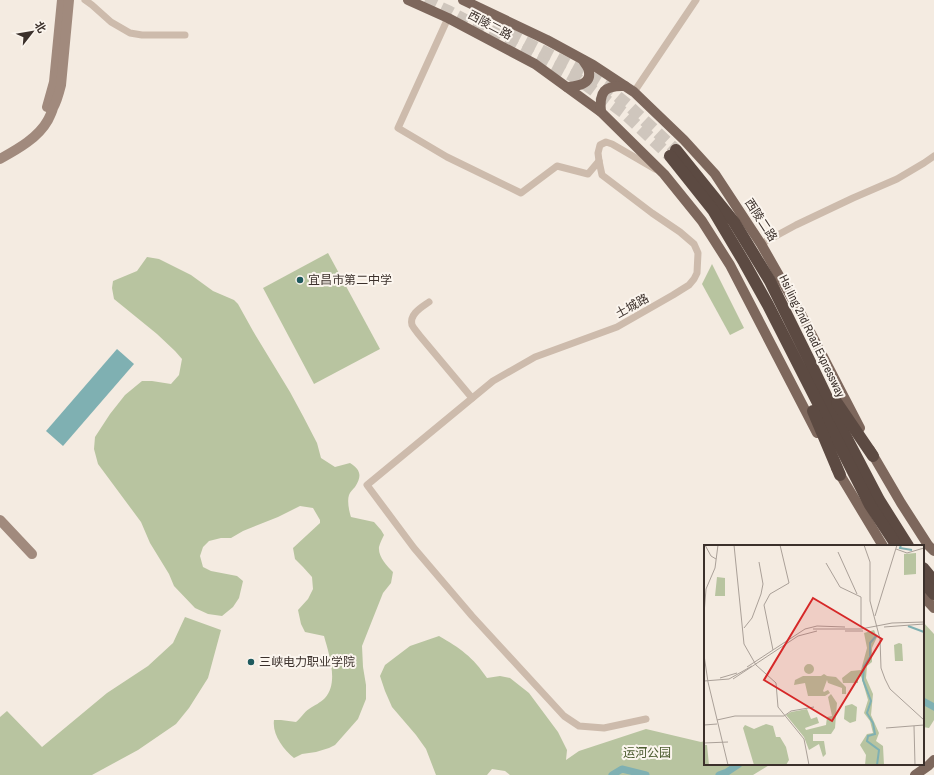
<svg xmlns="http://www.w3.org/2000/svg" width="934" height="775" font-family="'Archivo Narrow','Noto Sans SC',sans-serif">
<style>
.green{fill:#b8c4a0}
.water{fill:#7fb0b2}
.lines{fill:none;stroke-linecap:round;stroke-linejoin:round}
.canal{stroke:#7fb0b2;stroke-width:7}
.highway-tunnel{stroke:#cfc6bd;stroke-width:12;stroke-dasharray:12 6;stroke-linecap:butt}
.street{stroke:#cdbbac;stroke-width:7}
.secondary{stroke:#a18a7d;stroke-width:10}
.primary{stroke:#7d675c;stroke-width:10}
.highway{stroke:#5c4a42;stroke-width:12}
.poi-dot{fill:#1f5a5e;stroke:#fbf5ee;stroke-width:1.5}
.labels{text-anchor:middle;stroke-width:4;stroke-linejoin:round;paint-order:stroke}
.street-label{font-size:12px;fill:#3b302b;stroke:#fbf5ee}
.poi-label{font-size:12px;fill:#3b302b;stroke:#fbf5ee;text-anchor:start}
.park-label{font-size:12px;fill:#4a5a2e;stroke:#fbf5ee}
.inset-river{fill:none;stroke:#7fb0b2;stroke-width:2}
.inset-road{fill:none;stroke:#aaa098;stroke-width:1}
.view{fill:#d62828;fill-opacity:0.15;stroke:#d62828;stroke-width:2}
.inset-edge{fill:none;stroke:#3b302b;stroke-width:2}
</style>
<rect width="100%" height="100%" fill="#f4ebe1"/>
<g class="green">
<polygon points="328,253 380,349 314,384 263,288"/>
<path d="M147,257L159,259L191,275L213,291L234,300L238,304L253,331L290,392L303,416L317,443L321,458L335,467L350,463C361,470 362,476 355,487C353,489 350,492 349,495C347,501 349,511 351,517L374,522L381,530L384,535C382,539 380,543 379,547C378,557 387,566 393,572L391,583L383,593L362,646L363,667L366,685V699L358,719L335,745L329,748L316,752L302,754L294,758C283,749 272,734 274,720H281L296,722C301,718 304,712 309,709C315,705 320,703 325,698C339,683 329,654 324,636L305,632L301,624L298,610L308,599L313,589L312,577L303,567L295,559L293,548L320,523V520L313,508L300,506L278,517L243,531L231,538H221L209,541L203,547L200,556L203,567L211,571L237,576L243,581L239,598L233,607L222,616L208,614L195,608L174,586L169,574L150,543L141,522L98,464L94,449L95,437L110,414L125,395L142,381H152L171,384L179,375L182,359L175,351L157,334L114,299L112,288L113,281L137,271Z"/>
<polygon points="712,264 744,328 730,335 702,284"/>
<polygon points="185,617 221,630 208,678 189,708 176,724 138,750 92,775 0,775 0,717 7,711 42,747 107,693 148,666 173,643"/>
<polygon points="923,622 934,634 934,720 929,728 923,727"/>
<path d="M439,636C460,648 473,657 487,678L500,676L510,678L529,693L558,732L567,750L566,760L579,751L646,729L701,742L705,741V764H771L753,775H510L505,771L492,769L487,775H436L426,749L416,735L392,707L385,691L380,676L385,665L410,646Z"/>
</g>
<polygon class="water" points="117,349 134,364 63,446 46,431"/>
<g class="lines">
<g class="canal">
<polyline points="923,701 934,707"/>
<polyline points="612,775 622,769 646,775"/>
<polyline points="719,775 727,772 739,764"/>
</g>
<g class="highway-tunnel">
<polyline points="425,0 450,12 578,79 624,113 670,156"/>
<polyline points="477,17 576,68 604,85 629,106 676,150"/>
</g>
<g class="street">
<polyline points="85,0 92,5 111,22 130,33 142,35 185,35"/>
<polyline points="448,18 398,128 447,157 521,193 557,166 588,174 599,161"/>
<polyline points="634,92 696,0"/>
<polyline points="761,244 796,225 853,198 897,179 924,163 934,156"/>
<path d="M429,302C422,307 409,314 412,325C414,329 417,332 420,336L472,398"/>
<polyline points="646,719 604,728 579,726 564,716 472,616 414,548 367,485 493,381 535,357 617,327 673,295 689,285 694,279 697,273 698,253 694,244 680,232 652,213 602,175 599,161 598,153 600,145 606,142 612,144 655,169"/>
</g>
<g class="secondary">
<polyline points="47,107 54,82 62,0"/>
<path d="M0,159C18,149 38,138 48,120C50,116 52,112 53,108C57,101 59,93 61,85L69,0"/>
<polyline points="0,520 32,554"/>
</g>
<g class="primary">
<polyline points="408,0 448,18 535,64 601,112 664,174 702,221 730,265 817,433"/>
<polyline points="463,0 547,40 593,65 634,92 684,140 715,174 761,244 802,316 860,428"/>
<path d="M567,87C576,86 591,85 589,72C589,68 585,64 583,60"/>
<path d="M601,112C599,92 604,85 625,86"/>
<polyline points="870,450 901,503 928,545 934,551"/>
<polyline points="836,468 883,546"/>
<polyline points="923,596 934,608"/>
<polyline points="915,775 928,766 934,760"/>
</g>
<g class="highway">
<polyline points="676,150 734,222 770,281 808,358 845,435 879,500 908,546"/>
<polyline points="670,156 713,210 744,262 768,305 870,505 897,546"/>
<polyline points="837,403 873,456"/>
<polyline points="813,411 840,475"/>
<polyline points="923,568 934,581"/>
<polyline points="923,581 934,594"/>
</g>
</g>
<g class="poi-dot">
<circle cx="300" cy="280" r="4"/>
<circle cx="251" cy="662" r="4"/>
</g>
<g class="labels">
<g class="street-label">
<text transform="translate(490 25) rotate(28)" y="4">西陵二路</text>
<text transform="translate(761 220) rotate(57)" y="4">西陵二路</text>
<text transform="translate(632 306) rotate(-29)" y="4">土城路</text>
<text transform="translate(812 336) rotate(64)" y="4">Hsi ling 2nd Road Expressway</text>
</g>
<g class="poi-label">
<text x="308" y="284">宜昌市第二中学</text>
<text x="259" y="666">三峡电力职业学院</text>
</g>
<g class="park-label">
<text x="647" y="757">运河公园</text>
</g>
</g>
<g transform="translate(704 545)">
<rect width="220" height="220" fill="#f4ebe1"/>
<path d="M212,8V29L200,30V9ZM13,32L21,33V51H11ZM170,85L173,92L168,103V117L163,121L162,133L169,149L167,170L175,188L172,196L179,201L180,220H161L162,210L156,200L163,189L169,188L166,176L160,168L164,155L157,131L154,133V138H139L138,133L147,126L157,125L163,103L160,88ZM195,98L198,99L199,116H191L190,100ZM100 124a5 5 0 1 1 10 0a5 5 0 1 1-10 0ZM120,129L123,131L132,132L142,142V149H138V143L124,138L123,135L119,146L120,147L124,145L126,148L121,151H104L101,138L90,140L91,135L99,131H117ZM127,149L133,158L131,183L127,189H109V196H120L122,209L119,212L115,199L105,205L100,192L82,170L87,167L103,164L107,174L113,172L115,178L101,183L102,185L122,180L123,172L128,171L124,152ZM148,159L153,162L152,176L146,178L140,174L141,161ZM62,179L69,181L72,192H76L82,202L85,215L82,220H50L39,183L41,180L50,184ZM0,200H3L5,220H0Z" fill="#b8c4a0"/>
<path class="inset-river" d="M197,0L196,3L208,5M204,81L220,87M173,90L166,98V112L160,121L159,135L167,156L163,168L169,178L171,189L164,191L163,196L175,205L173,220"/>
<path class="inset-road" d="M1,0L7,11L12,14M30,0L40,99L52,120L72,138L74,162L100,194L105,220M160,0L166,17V56L176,94L177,123L181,134L186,144L220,175M192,4L203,8L220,3M134,7L153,49M122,18L136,42L157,52V82M0,69L2,44L11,23L14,0M171,71L193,0M180,82L220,79M40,83L48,73L57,49L59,39L55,17M109,84H157L188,78L220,77M141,86H159M69,105L60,60L66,49L85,38L76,0M0,110L4,137L24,220M43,122L101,84L113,81L141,82M16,133L33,128M29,134L94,91L113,86M0,136L25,134L48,121M13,175L31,171H80L87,166L110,162M0,180L13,179M210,181L211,220M182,183L220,180M0,198L24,197"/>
<path class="view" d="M109,53L178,94L128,176L60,135Z"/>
<rect width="220" height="220" class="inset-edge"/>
</g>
<g transform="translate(32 32) rotate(59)" stroke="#fbf5ee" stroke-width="3" paint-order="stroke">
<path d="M0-3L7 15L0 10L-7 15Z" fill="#3b302b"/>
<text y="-6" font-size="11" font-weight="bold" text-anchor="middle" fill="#3b302b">北</text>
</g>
</svg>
